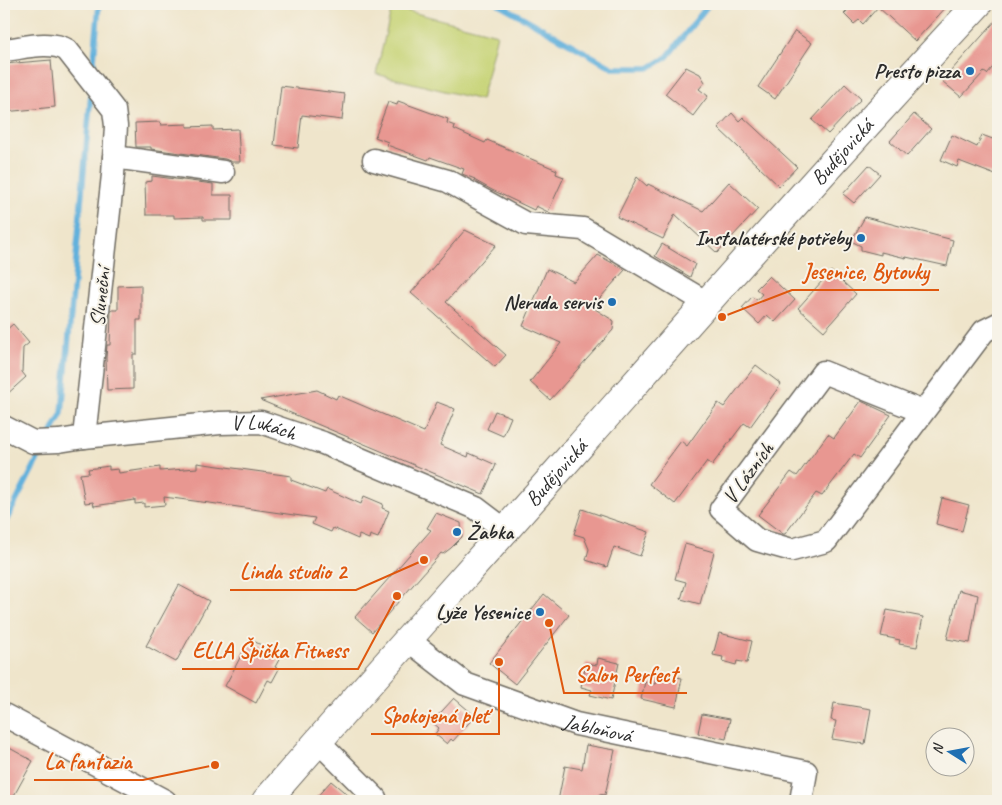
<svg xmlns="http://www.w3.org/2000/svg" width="1002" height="805" font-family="Caveat,sans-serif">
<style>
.green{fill:#c6d375;stroke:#787f50}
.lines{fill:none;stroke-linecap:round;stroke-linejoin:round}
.stream{stroke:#62b1dc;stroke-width:5.5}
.building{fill:#e89791}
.minor-casing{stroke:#706c63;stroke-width:25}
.major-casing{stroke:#706c63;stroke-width:30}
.minor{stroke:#fff;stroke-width:22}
.major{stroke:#fff;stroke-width:28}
.poi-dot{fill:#1f6fb2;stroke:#f7f3e8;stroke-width:2}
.labels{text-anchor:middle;stroke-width:4;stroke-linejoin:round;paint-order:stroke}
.poi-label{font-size:21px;font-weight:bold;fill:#2b2b2b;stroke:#f7f3e8;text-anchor:end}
.street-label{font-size:21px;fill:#2b2b2b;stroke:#f7f3e8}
.leader{fill:none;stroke:#df570e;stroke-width:2}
.callout-dot{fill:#df570e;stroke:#f7f3e8;stroke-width:2}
.callout-label{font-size:22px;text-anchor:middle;font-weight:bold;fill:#df570e;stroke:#f7f3e8;stroke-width:4;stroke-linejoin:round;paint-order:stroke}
</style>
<rect width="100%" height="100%" fill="#f7f3e8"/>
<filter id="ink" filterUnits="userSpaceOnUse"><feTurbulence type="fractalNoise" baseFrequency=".02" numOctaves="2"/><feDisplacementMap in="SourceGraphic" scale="10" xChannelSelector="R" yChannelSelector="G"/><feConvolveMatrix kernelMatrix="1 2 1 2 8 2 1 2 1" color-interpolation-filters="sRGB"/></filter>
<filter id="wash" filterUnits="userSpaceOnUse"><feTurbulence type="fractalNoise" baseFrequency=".0096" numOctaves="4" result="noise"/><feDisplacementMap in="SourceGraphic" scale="20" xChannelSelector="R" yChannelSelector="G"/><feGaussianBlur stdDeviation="1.12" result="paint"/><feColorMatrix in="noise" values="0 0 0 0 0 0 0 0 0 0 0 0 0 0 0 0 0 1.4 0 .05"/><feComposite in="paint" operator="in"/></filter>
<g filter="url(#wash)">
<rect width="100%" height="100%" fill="#efe5cb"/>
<polygon class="green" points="392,7 497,34 481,100 376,74"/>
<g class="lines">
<g class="stream">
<polyline points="499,4 613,68 649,68 667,57 709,4"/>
<polyline points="93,71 99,4"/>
<polyline points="50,436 62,413 91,93"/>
<polyline points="4,525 44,447"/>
</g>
</g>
<g id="blocks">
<g class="building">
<polygon points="842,4 949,4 915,41 878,7 863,24 859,20 854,24 844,14 848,10"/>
<polygon points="998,18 998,61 987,74 984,72 961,97 942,81"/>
<polygon points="795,31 812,43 775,99 758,87"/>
<polygon points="51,60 55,107 4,112 4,64"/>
<polygon points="686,67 700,74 705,82 699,89 708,96 693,116 665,94"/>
<polygon points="845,84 861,99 828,134 812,120"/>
<polygon points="281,86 345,94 342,120 302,115 298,148 274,145"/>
<polygon points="398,101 448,119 447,123 455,126 454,129 485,143 487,140 557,170 556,174 564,177 548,212 536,206 534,210 492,190 474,180 475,179 462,174 464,169 430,157 428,160 387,145 388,142 375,137 388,102 397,105"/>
<polygon points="732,113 739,121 743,117 797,167 779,186 718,128"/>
<polygon points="914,114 931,129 907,156 890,141"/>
<polygon points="160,122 161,125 187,124 187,127 213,126 213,130 238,129 240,162 232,162 225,159 151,149 151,147 136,147 135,123"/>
<polygon points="952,135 977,147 982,135 998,141 998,176 959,161 957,167 941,160"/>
<polygon points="869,165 880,174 854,203 843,194"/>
<polygon points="152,176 213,184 213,195 232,195 232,220 203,220 203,217 174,218 174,215 146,215 145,182 152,181"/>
<polygon points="637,177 647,186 648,184 703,211 729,182 758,209 717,253 675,214 663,239 617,217"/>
<polygon points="865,217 953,240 947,266 906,257 906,258 881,252 881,255 861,250 861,246 851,241"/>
<polygon points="465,230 496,245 446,302 506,355 495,367 411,293"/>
<polygon points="662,244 695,264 690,277 655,256"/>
<polygon points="598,255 625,270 592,307 614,321 613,330 550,400 530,382 561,343 523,326 547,269 574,282"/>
<polygon points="831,271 856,294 824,331 798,308"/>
<polygon points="769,276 795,300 775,322 767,315 759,324 742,308 752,297 757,300 762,294 756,289"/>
<polygon points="141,285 141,320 137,320 137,354 133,354 133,389 107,390 106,358 107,345 110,345 111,310 118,310 118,286"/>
<polygon points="13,324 29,343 23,348 22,372 26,377 4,397 4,332"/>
<polygon points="756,365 781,384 750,427 744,423 712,465 707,461 675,504 649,484 681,441 687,446 718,403 724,407"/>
<polygon points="317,390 336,399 338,395 424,432 437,402 455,409 440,445 468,457 469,453 496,465 483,494 260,400"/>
<polygon points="861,401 891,415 860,458 854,454 822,496 816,493 785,534 783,534 758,515 791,472 797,476 828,434 834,438"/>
<polygon points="495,411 511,417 503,436 487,429"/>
<polygon points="197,463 291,476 291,480 325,493 327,489 361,504 364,496 383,504 382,508 389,511 378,538 370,535 369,539 359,535 358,539 333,528 331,532 312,524 315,518 217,504 164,497 165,505 144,507 144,503 135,504 135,500 94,506 93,502 85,503 80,474 89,473 88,469 109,466 109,470 118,469 119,473 160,467 160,471 197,468"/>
<polygon points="942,498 969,505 962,531 936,524"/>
<polygon points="582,509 649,532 640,556 614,547 607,567 586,560 589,549 584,537 574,534"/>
<polygon points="436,513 461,523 462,537 451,548 443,554 441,553 372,632 355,617 431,530 427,528"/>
<polygon points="685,544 714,552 700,604 681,599 686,582 675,579"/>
<polygon points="179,585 209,601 176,662 146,646"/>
<polygon points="959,590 978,595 970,643 947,639"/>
<polygon points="544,594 569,615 515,684 489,663"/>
<polygon points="887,610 923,617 917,647 899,644 900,640 881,636"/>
<polygon points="719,633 752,641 747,663 737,661 736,665 722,661 723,657 713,655"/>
<polygon points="250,639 281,656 275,667 279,669 272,682 268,680 256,703 225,686"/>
<polygon points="598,658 619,663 611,700 590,695 592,690 581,687 586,663 597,665"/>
<polygon points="657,673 682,678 676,707 641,699 645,682 655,684"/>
<polygon points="454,698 475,716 453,741 451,739 447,744 435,734 439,728 432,722"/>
<polygon points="834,703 871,709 865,744 832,739 836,721 831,720"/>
<polygon points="702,714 730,719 726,739 698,733"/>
<polygon points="4,745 33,761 11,801 4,801"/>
<polygon points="586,745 615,750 605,795 599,794 598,801 558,801 565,766 582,769"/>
<polygon points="331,781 355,801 313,801"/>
</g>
</g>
</g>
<g filter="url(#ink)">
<use href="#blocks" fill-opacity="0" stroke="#706c63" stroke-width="1"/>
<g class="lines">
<defs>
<g id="minor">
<path d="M4,50C23,48 50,40 67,50L114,110L116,126L113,175L84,437"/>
<polyline points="114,157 223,172"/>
<polyline points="374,160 448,181 526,224 583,229 707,303"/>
<polyline points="923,412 823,372 721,509 757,540 792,550 826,541 984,331 998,324"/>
<path id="s1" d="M4,427L33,442L59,441L84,437L220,423L261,422L323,443L476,508L505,530"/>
<path id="s2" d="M407,639L465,684L576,724L806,772L801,801"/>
<polyline points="4,715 165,801"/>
<polyline points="318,741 375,798 376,801"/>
</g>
<g id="major">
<path id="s3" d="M266,801C369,682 475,565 579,447C711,298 842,149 978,4"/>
</g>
</defs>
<use href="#minor" class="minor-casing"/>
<use href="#major" class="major-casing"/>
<use href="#minor" class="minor"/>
<use href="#major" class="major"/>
</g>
</g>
<g class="poi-dot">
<circle cx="970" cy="71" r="5"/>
<circle cx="861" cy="238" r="5"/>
<circle cx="612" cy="302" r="5"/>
<circle cx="457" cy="532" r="5"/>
<circle cx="540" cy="612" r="5"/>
</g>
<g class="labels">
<g class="poi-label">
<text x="960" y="78">Presto pizza</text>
<text x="851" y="245">Instalatérské potřeby</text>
<text x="602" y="309">Neruda servis</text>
<text x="467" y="539" text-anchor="start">Žabka</text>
<text x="530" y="619">Lyže Yesenice</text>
</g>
<g class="street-label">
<text dy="7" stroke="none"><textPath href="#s3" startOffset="868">Budějovická</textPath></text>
<text transform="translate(100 297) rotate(-84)" y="7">Sluneční</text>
<text dy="7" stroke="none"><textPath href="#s1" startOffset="265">V Lukách</textPath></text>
<text dy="7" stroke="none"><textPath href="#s3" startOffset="438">Budějovická</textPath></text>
<text transform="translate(748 473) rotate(-54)" y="7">V Lázních</text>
<text dy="7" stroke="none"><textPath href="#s2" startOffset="214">Jabloňová</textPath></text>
</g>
</g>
<path class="leader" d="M722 317L792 290H939M424 560L356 590H230M397 596L358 669H182M549 623L564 693H687M499 662L499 734H371M215 765L143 780H34"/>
<g class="callout-dot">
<circle cx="722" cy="317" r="5"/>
<circle cx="424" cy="560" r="5"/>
<circle cx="397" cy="596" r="5"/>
<circle cx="549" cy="623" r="5"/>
<circle cx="499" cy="662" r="5"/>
<circle cx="215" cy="765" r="5"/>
</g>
<g class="callout-label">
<text x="866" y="279">Jesenice, Bytovky</text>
<text x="293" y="579">Linda studio 2</text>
<text x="270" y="658">ELLA Špička Fitness</text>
<text x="626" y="682">Salon Perfect</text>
<text x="435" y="723">Spokojená pleť</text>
<text x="88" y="769">La fantazia</text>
</g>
<rect width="1002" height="805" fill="none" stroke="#f7f3e8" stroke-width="20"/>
<g transform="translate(950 752) rotate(281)"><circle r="24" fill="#f7f3e8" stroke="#a5a39c"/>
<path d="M0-4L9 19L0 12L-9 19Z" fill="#1f6fb2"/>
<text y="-8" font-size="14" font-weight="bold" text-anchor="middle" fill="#2b2b2b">N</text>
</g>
</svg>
